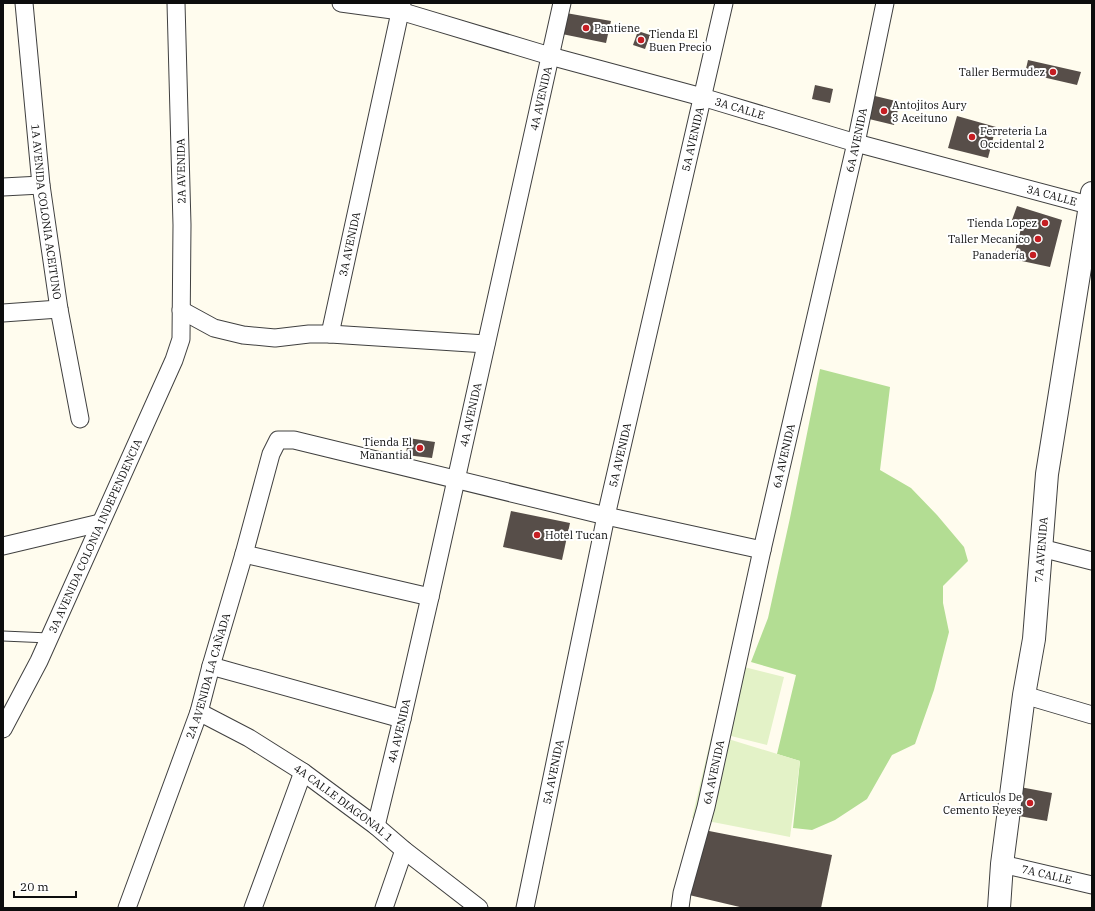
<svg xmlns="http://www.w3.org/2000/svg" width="1095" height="911" font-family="'IBM Plex Serif',serif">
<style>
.forest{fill:#b3dd93}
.pitch{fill:#e3f2c7}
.building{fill:#574e49}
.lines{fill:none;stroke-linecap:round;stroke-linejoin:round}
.service-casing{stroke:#404040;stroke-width:11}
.minor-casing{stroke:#404040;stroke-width:19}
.tertiary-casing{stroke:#404040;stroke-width:24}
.service{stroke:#fff;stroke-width:9}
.minor{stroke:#fff;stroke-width:17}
.tertiary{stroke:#fff;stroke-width:22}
.poi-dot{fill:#c51e23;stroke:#fff;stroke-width:1.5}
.labels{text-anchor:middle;stroke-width:4;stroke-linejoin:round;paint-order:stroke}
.poi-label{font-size:11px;fill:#0d0d0d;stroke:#fff;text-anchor:end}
.street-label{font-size:11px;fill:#0d0d0d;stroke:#fff}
</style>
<rect width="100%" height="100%" fill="#fffcee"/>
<polygon class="forest" points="820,369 890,387 880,470 911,488 937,515 964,547 968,561 943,586 943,603 949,632 934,690 915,744 892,755 867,799 835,820 812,830 793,828 800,761 777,754 796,675 751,662 768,618 790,518"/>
<g class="pitch">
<polygon points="744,667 784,677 767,745 727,735"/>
<polygon points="712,734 800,761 790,837 692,818"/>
</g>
<g class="building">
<polygon points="566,13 611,21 606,43 562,34"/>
<polygon points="638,31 650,35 645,49 633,45"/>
<polygon points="1028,60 1081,72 1077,85 1025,73"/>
<polygon points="815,85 833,89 830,103 812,99"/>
<polygon points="875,96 900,102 894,125 869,119"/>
<polygon points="957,116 996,127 988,158 948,148"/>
<polygon points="1017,206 1062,220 1050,267 1013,259 1022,225 1037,228 1022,225 1012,220"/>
<polygon points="408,438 435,442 432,458 406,455"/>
<polygon points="511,511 570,523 562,560 503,547"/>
<polygon points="1014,786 1052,793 1047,821 1008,814"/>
<polygon points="704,830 832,855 821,908 744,908 689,895"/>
</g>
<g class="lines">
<defs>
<polyline id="service" points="3,636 49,638"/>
<g id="minor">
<path id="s1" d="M24,3L41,185L59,309L80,419"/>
<path id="s2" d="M341,3L400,11L550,56L702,97L856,143L1092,206"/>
<polyline points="3,187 41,185"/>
<polyline points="181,310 214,328 243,335 275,338 309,334 330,334 486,344"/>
<polyline points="3,313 59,309"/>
<path id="s3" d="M330,334L402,3"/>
<polyline points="3,546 100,523"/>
<polyline points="1041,548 1092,561"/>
<polyline points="244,554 430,597"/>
<polyline points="211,666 402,719"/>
<polyline points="1024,695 1092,715"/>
<path id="s4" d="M199,712L249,738L303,772L376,826L404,850L479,908"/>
<path id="s5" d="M3,729L39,661L174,360L181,339L182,225L176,3"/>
<path id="s6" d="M376,826L402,719L430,597L562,3"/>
<path id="s7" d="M1002,864L1092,885"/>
<path id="s8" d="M127,908L199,712L211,666L244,554L271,454L278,440H294L606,516L762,550"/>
<polyline points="253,908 303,772"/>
<polyline points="384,908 404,850"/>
<path id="s9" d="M525,908L606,516L724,3"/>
<path id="s10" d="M680,908L682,893L706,807L762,550L856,143L885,3"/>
</g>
<g id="tertiary">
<path id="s11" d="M999,908L1002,864L1024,695L1034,639L1047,474L1092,193"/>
</g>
</defs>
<use href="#service" class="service-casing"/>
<use href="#minor" class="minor-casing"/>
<use href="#tertiary" class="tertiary-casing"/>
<use href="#service" class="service"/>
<use href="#minor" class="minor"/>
<use href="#tertiary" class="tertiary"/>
</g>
<g class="poi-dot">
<circle cx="586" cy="28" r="4"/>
<circle cx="641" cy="40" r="4"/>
<circle cx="1053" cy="72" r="4"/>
<circle cx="884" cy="111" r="4"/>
<circle cx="972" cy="137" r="4"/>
<circle cx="1045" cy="223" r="4"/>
<circle cx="1038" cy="239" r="4"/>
<circle cx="1033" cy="255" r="4"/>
<circle cx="420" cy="448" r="4"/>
<circle cx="537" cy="535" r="4"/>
<circle cx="1030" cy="803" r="4"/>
</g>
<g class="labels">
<g class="poi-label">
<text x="594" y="32" text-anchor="start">Pantiene</text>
<text x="649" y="38" text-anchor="start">Tienda El<tspan x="649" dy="13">Buen Precio</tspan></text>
<text x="1045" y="76">Taller Bermudez</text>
<text x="892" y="109" text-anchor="start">Antojitos Aury<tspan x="892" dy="13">3 Aceituno</tspan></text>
<text x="980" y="135" text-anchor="start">Ferreteria La<tspan x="980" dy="13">Occidental 2</tspan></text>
<text x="1037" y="227">Tienda Lopez</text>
<text x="1030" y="243">Taller Mecanico</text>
<text x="1025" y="259">Panadería</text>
<text x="412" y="446">Tienda El<tspan x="412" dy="13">Manantial</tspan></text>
<text x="545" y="539" text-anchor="start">Hotel Tucan</text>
<text x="1022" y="801">Articulos De<tspan x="1022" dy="13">Cemento Reyes</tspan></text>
</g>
<g class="street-label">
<text dy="4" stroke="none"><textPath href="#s6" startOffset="746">4A AVENIDA</textPath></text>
<text dy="4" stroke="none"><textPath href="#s2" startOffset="413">3A CALLE</textPath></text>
<text dy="4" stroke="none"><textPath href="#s9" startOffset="787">5A AVENIDA</textPath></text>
<text dy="4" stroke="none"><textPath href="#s10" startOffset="788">6A AVENIDA</textPath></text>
<text transform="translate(181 171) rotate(-91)" y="4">2A AVENIDA</text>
<text dy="4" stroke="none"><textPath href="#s2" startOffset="737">3A CALLE</textPath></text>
<text dy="4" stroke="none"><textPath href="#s1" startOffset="210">1A AVENIDA COLONIA ACEITUNO</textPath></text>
<text dy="4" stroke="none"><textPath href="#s3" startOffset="92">3A AVENIDA</textPath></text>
<text dy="4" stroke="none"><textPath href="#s6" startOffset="422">4A AVENIDA</textPath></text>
<text dy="4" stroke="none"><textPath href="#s9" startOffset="463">5A AVENIDA</textPath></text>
<text dy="4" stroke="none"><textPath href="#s10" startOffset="464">6A AVENIDA</textPath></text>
<text dy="4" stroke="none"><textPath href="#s5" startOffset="214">3A AVENIDA COLONIA INDEPENDENCIA</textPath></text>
<text dy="4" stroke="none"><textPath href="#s11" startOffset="361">7A AVENIDA</textPath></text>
<text dy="4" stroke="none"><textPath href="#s8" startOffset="246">2A AVENIDA LA CAÑADA</textPath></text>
<text dy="4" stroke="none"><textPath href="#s6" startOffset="98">4A AVENIDA</textPath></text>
<text dy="4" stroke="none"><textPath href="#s9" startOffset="139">5A AVENIDA</textPath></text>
<text dy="4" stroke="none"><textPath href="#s10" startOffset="140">6A AVENIDA</textPath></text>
<text dy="4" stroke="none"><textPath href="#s4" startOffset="171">4A CALLE DIAGONAL 1</textPath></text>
<text dy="4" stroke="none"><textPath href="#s7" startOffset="46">7A CALLE</textPath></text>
</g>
</g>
<rect width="1095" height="911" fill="none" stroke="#0d0d0d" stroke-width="8"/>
<path d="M14 891v6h62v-6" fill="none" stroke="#0d0d0d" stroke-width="2"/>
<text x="20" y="891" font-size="12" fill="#0d0d0d" stroke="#ffffff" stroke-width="3" paint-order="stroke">20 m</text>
</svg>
